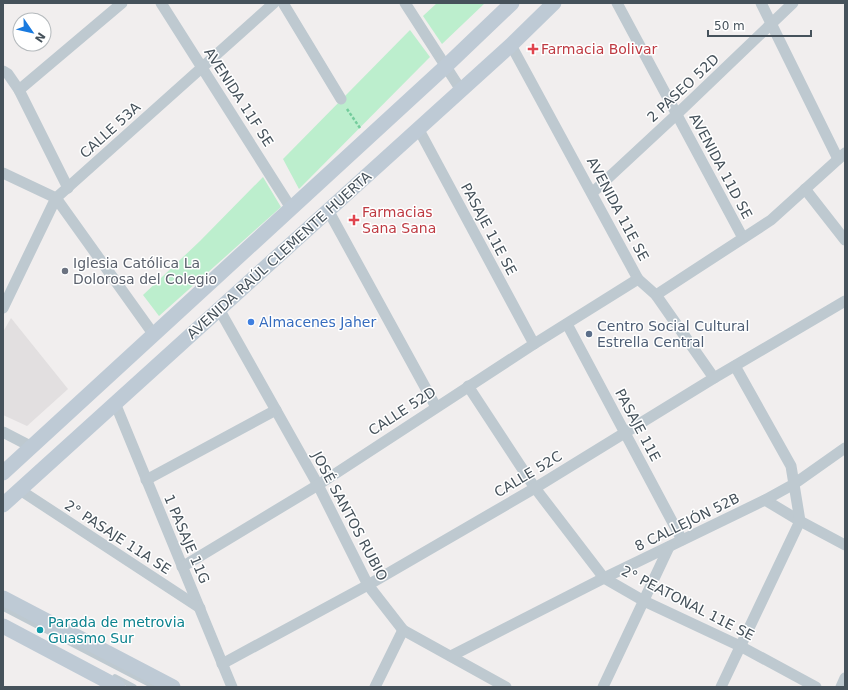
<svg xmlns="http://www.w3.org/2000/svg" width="848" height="690" font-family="'DejaVu Sans',sans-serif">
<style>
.education{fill:#e2dfe0}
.green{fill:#bceecd}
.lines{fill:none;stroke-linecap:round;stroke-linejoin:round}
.path{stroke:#74cc9c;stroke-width:2.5;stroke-dasharray:3 2;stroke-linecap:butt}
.lane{stroke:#bec9d0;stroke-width:5.5}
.street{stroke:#bec9d0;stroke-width:11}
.secondary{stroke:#becad5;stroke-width:15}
.health-dot{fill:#e0444e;stroke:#fff;stroke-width:1.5}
.worship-dot{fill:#6b7280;stroke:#fff;stroke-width:1.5}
.shop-dot{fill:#3f7fe0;stroke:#fff;stroke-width:1.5}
.service-dot{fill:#5c6f8a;stroke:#fff;stroke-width:1.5}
.culture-dot{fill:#0f9aa8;stroke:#fff;stroke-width:1.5}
.labels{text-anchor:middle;stroke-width:3;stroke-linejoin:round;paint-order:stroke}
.health-label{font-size:14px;fill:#be3a42;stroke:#fff;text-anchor:start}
.street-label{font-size:14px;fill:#46525b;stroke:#fff}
.worship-label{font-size:14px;fill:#5b616d;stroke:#fff;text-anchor:start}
.shop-label{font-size:14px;fill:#366cbe;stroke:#fff;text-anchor:start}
.service-label{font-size:14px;fill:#4e5e75;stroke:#fff;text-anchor:start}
.culture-label{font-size:14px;fill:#0d838f;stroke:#fff;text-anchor:start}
</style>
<rect width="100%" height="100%" fill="#f1eeee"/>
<polygon class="education" points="11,318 68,389 27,426 3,415 3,332"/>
<g class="green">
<polygon points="437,3 485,3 442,44 423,16"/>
<polygon points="410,30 430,57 299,189 283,159"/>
<polygon points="263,177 281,207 159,316 143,295 200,241"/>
</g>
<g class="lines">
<polyline class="path" points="347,109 360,128"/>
<g class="lane">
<polyline points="3,608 155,687"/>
<polyline points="115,677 134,687"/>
</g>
<g class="street">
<polyline points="161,3 291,208"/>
<polyline points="283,3 341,99"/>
<polyline points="405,3 461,90"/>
<polyline points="617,3 743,238"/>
<polyline points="761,3 838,159"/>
<polyline points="511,45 638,279 656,295 714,378"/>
<polyline points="3,71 8,74 19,90 68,188"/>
<polyline points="19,90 122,3"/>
<polyline points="418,128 534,344"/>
<polyline points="3,173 56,198 154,335"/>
<polyline points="805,189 845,240"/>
<polyline points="592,193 676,115 793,3"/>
<polyline points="328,210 436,407"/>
<polyline points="656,295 771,220 845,153"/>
<polyline points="3,308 56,198 274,3"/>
<polyline points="219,309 318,485 368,585 403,630 506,687"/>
<polyline points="567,324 682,540"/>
<polyline points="468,386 535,488 604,578 644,601 740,646 816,687"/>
<polyline points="115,403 232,687"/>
<polyline points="3,432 32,447"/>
<polyline points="146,480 276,410"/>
<polyline points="20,490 200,608"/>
<polyline points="765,500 800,521 845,545"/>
<polyline points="182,567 318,485 534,344 638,279"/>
<polyline points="451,656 604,578 765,500 794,484 845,448"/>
<polyline points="222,664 368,585 535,488 714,378 845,301"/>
<polyline points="375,687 403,630"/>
<polyline points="603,687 669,547"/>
<polyline points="721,687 800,521 791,466 735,366"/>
<polyline points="841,687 845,678"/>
</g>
<g class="secondary">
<polyline points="3,473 445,67 512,3"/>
<polyline points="3,505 511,45 554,3"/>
<polyline points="3,598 173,687"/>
<polyline points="3,626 118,687"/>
</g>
</g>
<g class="health-dot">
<path d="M531 43h4v4h4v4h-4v4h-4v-4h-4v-4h4z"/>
<path d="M352 214h4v4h4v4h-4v4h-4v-4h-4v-4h4z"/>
</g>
<circle class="worship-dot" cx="65" cy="271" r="4"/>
<circle class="shop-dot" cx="251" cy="322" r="4"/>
<circle class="service-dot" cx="589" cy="334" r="4"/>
<circle class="culture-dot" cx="40" cy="630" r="4"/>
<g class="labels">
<g class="health-label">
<text x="541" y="54">Farmacia Bolivar</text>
<text x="362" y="217">Farmacias<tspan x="362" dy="16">Sana Sana</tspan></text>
</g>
<g class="street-label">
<text transform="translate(683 88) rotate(-43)" y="5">2 PASEO 52D</text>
<text transform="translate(239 97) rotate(57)" y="5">AVENIDA 11F SE</text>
<text transform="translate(110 130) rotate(-42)" y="5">CALLE 53A</text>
<text transform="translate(721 166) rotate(62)" y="5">AVENIDA 11D SE</text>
<text transform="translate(618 209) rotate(62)" y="5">AVENIDA 11E SE</text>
<text transform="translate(489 229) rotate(62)" y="5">PASAJE 11E SE</text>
<text transform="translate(279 255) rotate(-42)" y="5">AVENIDA RAÚL CLEMENTE HUERTA</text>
<text transform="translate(402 411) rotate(-33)" y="5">CALLE 52D</text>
<text transform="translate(638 425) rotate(62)" y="5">PASAJE 11E</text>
<text transform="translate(528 474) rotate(-31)" y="5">CALLE 52C</text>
<text transform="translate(350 516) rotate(62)" y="5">JOSÉ SANTOS RUBIO</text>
<text transform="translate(687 522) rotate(-26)" y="5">8 CALLEJÓN 52B</text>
<text transform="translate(118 537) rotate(33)" y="5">2° PASAJE 11A SE</text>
<text transform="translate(187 539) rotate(67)" y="5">1 PASAJE 11G</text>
<text transform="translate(688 603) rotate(27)" y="5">2° PEATONAL 11E SE</text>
</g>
<g class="worship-label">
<text x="73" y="268">Iglesia Católica La<tspan x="73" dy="16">Dolorosa del Colegio</tspan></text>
</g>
<g class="shop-label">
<text x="259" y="327">Almacenes Jaher</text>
</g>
<g class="service-label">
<text x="597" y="331">Centro Social Cultural<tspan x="597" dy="16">Estrella Central</tspan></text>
</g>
<g class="culture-label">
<text x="48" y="627">Parada de metrovia<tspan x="48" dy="16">Guasmo Sur</tspan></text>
</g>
</g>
<rect width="848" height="690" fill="none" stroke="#46525b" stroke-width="8"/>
<g transform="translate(32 32) rotate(124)"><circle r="19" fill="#ffffff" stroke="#b5babd"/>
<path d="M0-3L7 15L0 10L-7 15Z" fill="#197adf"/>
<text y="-6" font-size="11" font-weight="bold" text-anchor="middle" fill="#46525b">N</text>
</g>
<path d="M708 30v6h103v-6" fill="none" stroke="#46525b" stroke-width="2"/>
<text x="714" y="30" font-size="12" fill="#46525b" stroke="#ffffff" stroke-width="3" paint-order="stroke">50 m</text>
</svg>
